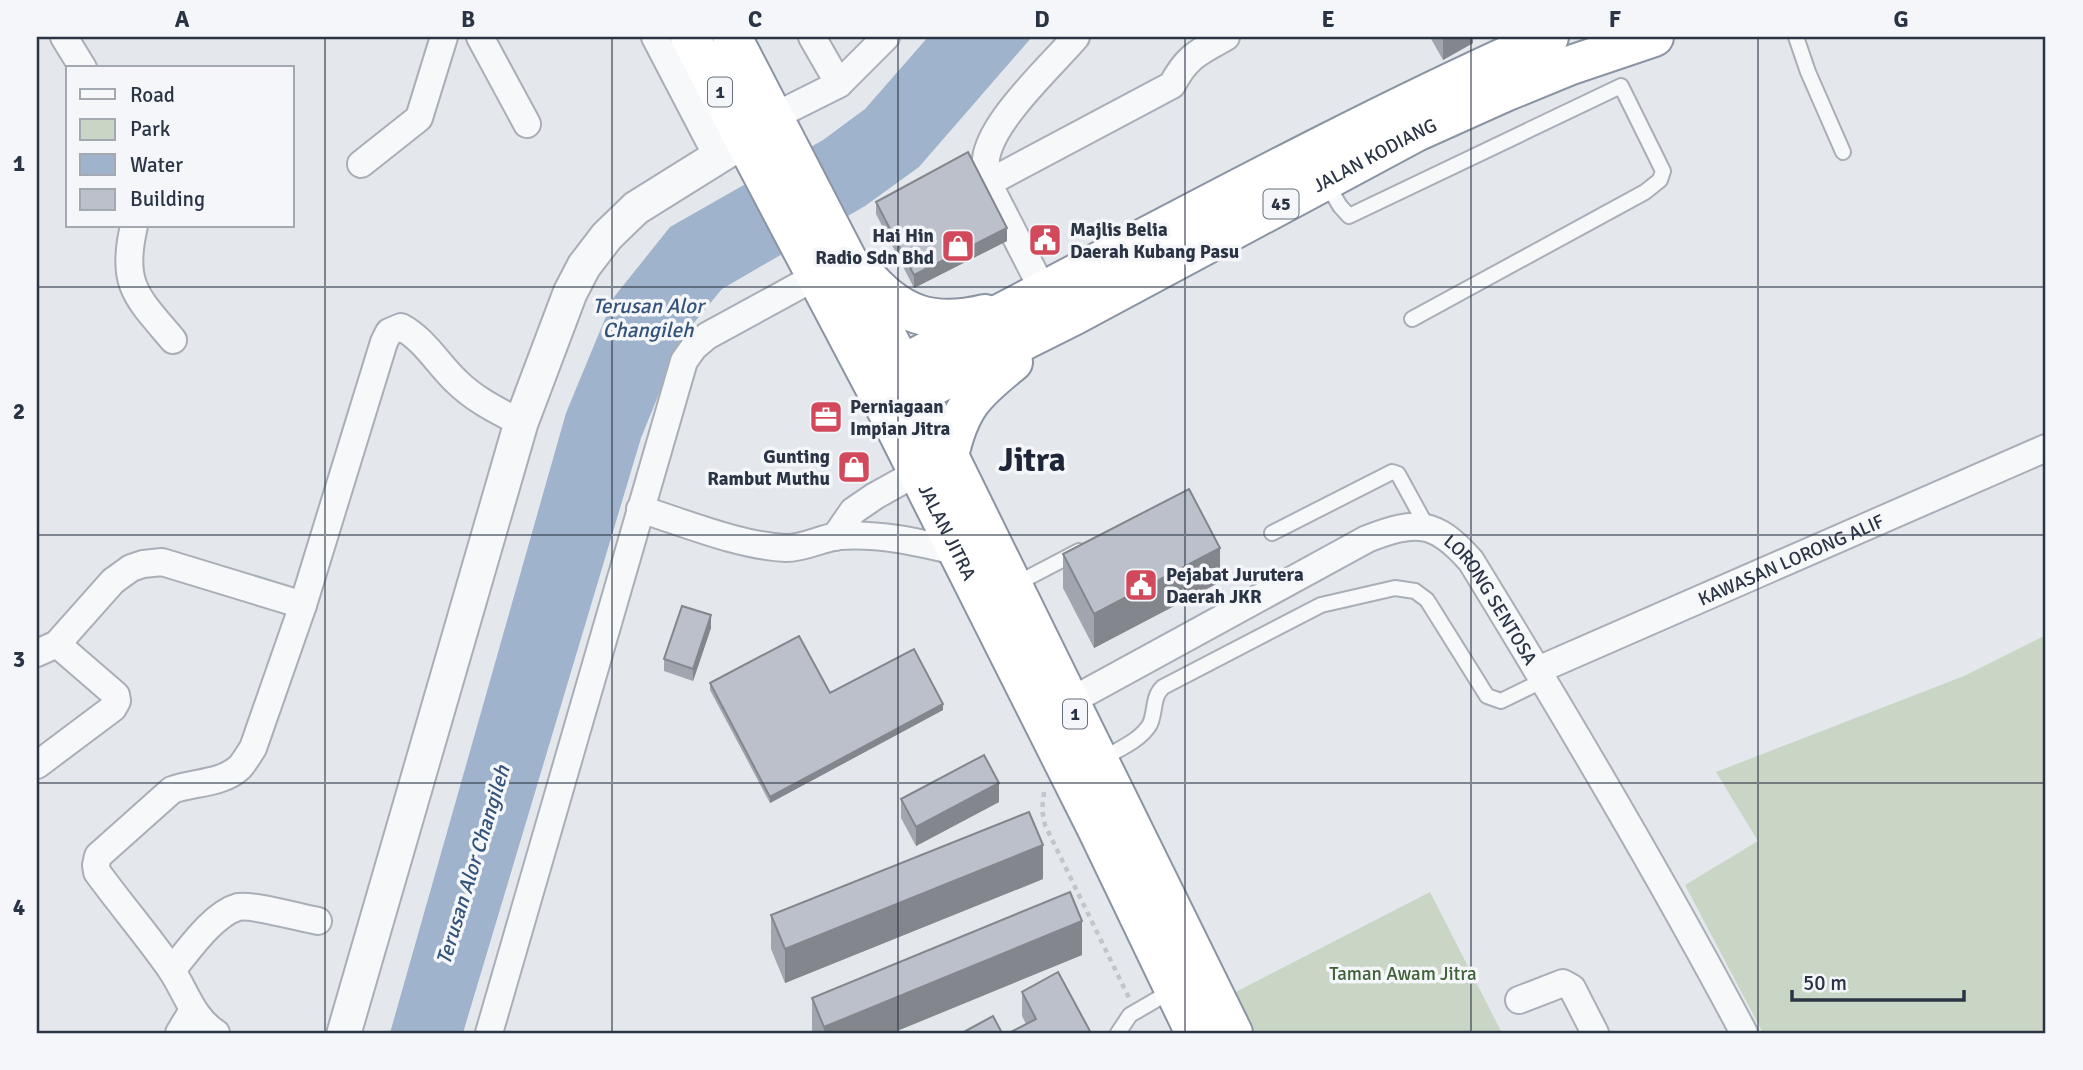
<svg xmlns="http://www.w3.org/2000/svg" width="2083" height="1070" font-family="Signika,sans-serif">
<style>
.green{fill:#c9d6c5}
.water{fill:#9fb4cc}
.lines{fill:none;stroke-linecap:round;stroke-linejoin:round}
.service-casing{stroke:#a9aeb7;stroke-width:18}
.minor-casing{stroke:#a9aeb7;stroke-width:30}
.tertiary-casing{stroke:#a9aeb7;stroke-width:37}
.trunk-casing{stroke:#8b94a3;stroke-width:42}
.path{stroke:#c2c5cb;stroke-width:4.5;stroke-dasharray:5 5;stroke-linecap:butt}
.service{stroke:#f7f8fa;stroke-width:14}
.minor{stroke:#f7f8fa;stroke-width:26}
.tertiary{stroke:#f7f8fa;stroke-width:33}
.trunk{stroke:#fff;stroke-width:38}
.wall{fill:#a1a5ae}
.shaded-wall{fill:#83868d}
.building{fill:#bbc0ca;stroke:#83868d;stroke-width:2}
.grid{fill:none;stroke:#2b3445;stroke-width:2;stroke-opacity:0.55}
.labels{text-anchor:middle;stroke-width:7;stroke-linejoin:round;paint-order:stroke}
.shield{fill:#f4f6f9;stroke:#676e7b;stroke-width:2}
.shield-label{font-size:18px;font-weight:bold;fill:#2b3445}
.street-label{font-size:19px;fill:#2b3445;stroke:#f4f6f9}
.poi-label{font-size:19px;font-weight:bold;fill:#2b3445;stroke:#f4f6f9;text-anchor:start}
.park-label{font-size:19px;fill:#3f6138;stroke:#f4f6f9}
.water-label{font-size:21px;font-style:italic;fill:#34527a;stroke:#f4f6f9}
.town-label{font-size:33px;font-weight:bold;fill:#1d2536;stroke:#f4f6f9}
.neatline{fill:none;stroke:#2b3445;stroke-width:2.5}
.grid-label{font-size:23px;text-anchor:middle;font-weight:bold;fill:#2b3445}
</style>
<rect width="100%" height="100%" fill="#e4e7ec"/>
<g class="green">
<polygon points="2046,635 2046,1033 1763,1033 1685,885 1758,841 1716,772 1964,676"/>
<polygon points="1430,892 1502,1033 1239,1033 1222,999"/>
</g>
<polygon class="water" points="928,37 1032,37 919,167 865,206 722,289 682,337 641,438 463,1033 390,1033 566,413 614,297 670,227 823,140 865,109"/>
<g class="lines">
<defs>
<g id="service">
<polyline points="1796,37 1808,72 1843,152"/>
<polyline points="1325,181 1340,206 1349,216 1621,86 1663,171 1660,180 1645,192 1412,319"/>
<polyline points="1272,533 1392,472 1398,474 1427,527"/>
<polyline points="1014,585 1079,551"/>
<path d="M1099,761C1114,751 1141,741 1150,724C1156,711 1152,697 1163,687L1321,605L1395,588L1415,591L1427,600L1487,696L1501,701L1544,680"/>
<polyline points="1118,1033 1130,1015 1173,990"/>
</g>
<g id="minor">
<polyline points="64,37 83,68"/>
<polyline points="480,37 527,124"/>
<polyline points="655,37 717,156"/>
<polyline points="812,37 839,84"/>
<polyline points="773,117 839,84 886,37"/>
<polyline points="361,164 419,118 444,37"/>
<path d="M988,183L1172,85C1187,56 1199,52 1226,37"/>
<path d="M134,226C120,285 137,297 173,340"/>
<path d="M1044,292L988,183C986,172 984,161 988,150C999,114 1050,67 1076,37"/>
<path d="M640,509C685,523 740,546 786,548C805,548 821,538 839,536C879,533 917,542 956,551"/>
<polyline points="835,537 853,511 875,496 918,472"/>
<polyline points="37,653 57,644 113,581 131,568 143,564 162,562 303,605"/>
<path id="s1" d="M1538,670L2046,448"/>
<path id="s2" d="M1069,702L1367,539C1416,520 1435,520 1471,561C1566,716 1659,873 1744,1033"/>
<polyline points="37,765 113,708 117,701 116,695 57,644"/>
<path d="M172,970C188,951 213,914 238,907C252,904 301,918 318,921"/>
<polyline points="1519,1000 1563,983 1572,988 1595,1033"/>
<polyline points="179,1033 193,1010"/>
<path d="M216,1033C192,1018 186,991 170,968C147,935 121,905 97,872L96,865L98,856L172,790C194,782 222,784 240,767C245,761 249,754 253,748L303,605L384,342L389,332L401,327C424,339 438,364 456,381C475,400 498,411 521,423"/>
<polyline points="489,1033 684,361 694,347 707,336 815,277"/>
</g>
<polyline id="tertiary" points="344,1033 521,423 570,293 584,266 607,236 636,208 745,140"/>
<g id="trunk">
<path id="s3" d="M690,37L886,409L1097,829L1195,1033"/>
<polyline points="732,37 949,456 1233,1033"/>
<path d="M863,272C898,315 932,327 985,314"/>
<path d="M879,376C1102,263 1320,139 1549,37"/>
<path id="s4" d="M895,405L1073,316L1416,132L1505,92L1571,65L1654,37"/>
<path d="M949,456C960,407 974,393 1013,362"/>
</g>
</defs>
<use href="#service" class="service-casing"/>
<use href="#minor" class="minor-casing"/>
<use href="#tertiary" class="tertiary-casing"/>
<use href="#trunk" class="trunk-casing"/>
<polyline class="path" points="1044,792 1042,810 1045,825 1129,998"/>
<use href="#service" class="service"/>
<use href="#minor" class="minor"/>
<use href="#tertiary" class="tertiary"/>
<use href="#trunk" class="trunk"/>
</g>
<g class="wall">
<polygon points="1430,37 1473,37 1473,43 1443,60"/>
<polygon points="876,202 1007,241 914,288 876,214"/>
<polygon points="1063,554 1220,582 1094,648 1063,588"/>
<polygon points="711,628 693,681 664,671 664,659"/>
<polygon points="710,683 830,693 943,710 770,803 710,690"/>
<polygon points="901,799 999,802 916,846 901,818"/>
<polygon points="1043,879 785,983 771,949 771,915"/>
<polygon points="1082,955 892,1033 813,1033 812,1032 812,998"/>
<polygon points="1022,992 1091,1033 1026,1024 1022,1016"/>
</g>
<g class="shaded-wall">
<polygon points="1443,37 1473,37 1473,43 1443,60"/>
<polygon points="1007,228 1007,241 914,288 914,275"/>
<polygon points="1220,548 1220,582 1094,648 1094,614"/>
<polygon points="711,615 711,628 693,681 693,669"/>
<polygon points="943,704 943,710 770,803 770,797"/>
<polygon points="999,783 999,802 916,846 916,827"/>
<polygon points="1043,845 1043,879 785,983 785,949"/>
<polygon points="1082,921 1082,955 892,1033 824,1033 824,1027"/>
</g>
<g class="building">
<polygon points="968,152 1007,228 914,275 876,202"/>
<polygon points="1189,489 1220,548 1094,614 1063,554"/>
<polygon points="682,606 711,615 693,669 664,659"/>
<polygon points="799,636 830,693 914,649 943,704 770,797 710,683"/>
<polygon points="984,755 999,783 916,827 901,799"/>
<polygon points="1029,812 1043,845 785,949 771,915"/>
<polygon points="1070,892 1082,921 824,1027 812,998"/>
<polygon points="1058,972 1091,1033 1009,1033 1036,1019 1022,992"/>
<polygon points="993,1016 1002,1033 962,1033"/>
</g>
<path class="grid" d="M325,37V1033M612,37V1033M898,37V1033M1185,37V1033M1471,37V1033M1758,37V1033M37,287H2046M37,535H2046M37,783H2046"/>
<defs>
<symbol id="civic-square" viewBox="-11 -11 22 22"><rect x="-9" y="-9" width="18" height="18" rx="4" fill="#d1495b" stroke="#f4f6f9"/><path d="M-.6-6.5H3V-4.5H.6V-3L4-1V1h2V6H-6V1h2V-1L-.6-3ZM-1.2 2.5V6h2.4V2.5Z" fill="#fff"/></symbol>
<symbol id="shop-square" viewBox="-11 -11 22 22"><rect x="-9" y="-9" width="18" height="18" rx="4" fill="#d1495b" stroke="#f4f6f9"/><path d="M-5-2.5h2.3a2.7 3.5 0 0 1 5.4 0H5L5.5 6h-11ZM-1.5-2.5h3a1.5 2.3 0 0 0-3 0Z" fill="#fff"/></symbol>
<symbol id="office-square" viewBox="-11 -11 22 22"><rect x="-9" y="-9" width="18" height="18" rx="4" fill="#d1495b" stroke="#f4f6f9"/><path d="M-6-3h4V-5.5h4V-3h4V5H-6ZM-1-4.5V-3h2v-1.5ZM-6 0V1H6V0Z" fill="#fff"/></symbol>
</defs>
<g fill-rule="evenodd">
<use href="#civic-square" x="1026" y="221" width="38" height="38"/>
<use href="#shop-square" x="939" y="227" width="38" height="38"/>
<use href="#office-square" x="807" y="398" width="38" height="38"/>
<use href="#shop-square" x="835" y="448" width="38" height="38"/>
<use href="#civic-square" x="1122" y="566" width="38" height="38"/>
</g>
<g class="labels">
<g class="shield">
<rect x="708" y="77.5" width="24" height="29" rx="5"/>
<rect x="1263.5" y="189.5" width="35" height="29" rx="5"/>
<rect x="1063" y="699.5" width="24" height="29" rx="5"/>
</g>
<g class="shield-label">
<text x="720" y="98">1</text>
<text x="1281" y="210">45</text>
<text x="1075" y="720">1</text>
</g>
<g class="street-label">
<text dy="7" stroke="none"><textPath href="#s4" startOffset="541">JALAN KODIANG</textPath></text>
<text dy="7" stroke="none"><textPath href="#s3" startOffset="558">JALAN JITRA</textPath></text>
<text dy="7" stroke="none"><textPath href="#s1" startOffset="276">KAWASAN LORONG ALIF</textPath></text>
<text dy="7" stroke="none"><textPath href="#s2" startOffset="500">LORONG SENTOSA</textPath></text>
</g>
<g class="poi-label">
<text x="1070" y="236">Majlis Belia<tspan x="1070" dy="22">Daerah Kubang Pasu</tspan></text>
<text x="934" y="242" text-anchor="end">Hai Hin<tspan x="934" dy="22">Radio Sdn Bhd</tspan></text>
<text x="850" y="413">Perniagaan<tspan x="850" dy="22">Impian Jitra</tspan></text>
<text x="830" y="463" text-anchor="end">Gunting<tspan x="830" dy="22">Rambut Muthu</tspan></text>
<text x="1166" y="581">Pejabat Jurutera<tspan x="1166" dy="22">Daerah JKR</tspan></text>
</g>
<g class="park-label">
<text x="1403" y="980">Taman Awam Jitra</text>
</g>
<g class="water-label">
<text x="648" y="313">Terusan Alor<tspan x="648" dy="24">Changileh</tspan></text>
<text transform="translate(473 865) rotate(-73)" y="7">Terusan Alor Changileh</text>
</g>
<g class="town-label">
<text x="1032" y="471">Jitra</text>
</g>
</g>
<rect width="2083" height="1070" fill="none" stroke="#f4f6f9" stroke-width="77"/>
<rect x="66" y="66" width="228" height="161" fill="#f4f6f9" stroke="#a4a8b1" stroke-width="2"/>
<rect x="80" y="89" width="35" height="10" fill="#f7f8fa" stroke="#a4a8b1" stroke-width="2"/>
<text x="130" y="102" font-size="21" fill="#2b3445">Road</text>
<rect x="80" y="119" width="35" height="21" fill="#c9d6c5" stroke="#a4a8b1" stroke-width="2"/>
<text x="130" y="136" font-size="21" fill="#2b3445">Park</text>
<rect x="80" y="154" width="35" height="21" fill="#9fb4cc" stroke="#a4a8b1" stroke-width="2"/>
<text x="130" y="172" font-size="21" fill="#2b3445">Water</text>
<rect x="80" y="189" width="35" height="21" fill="#bbc0ca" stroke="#a4a8b1" stroke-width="2"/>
<text x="130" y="206" font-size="21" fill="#2b3445">Building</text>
<path d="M1792 990v10h172v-10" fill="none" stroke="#2b3445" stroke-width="3.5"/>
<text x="1803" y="990" font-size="21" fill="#2b3445" stroke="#f4f6f9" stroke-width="5" paint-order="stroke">50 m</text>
<rect x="38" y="38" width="2006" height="994" class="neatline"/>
<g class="grid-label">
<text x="182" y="27">A</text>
<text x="468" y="27">B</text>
<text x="755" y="27">C</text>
<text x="1042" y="27">D</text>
<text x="1328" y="27">E</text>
<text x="1615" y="27">F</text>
<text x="1901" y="27">G</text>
<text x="19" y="171">1</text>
<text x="19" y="419">2</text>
<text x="19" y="667">3</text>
<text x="19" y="915">4</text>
</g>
</svg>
